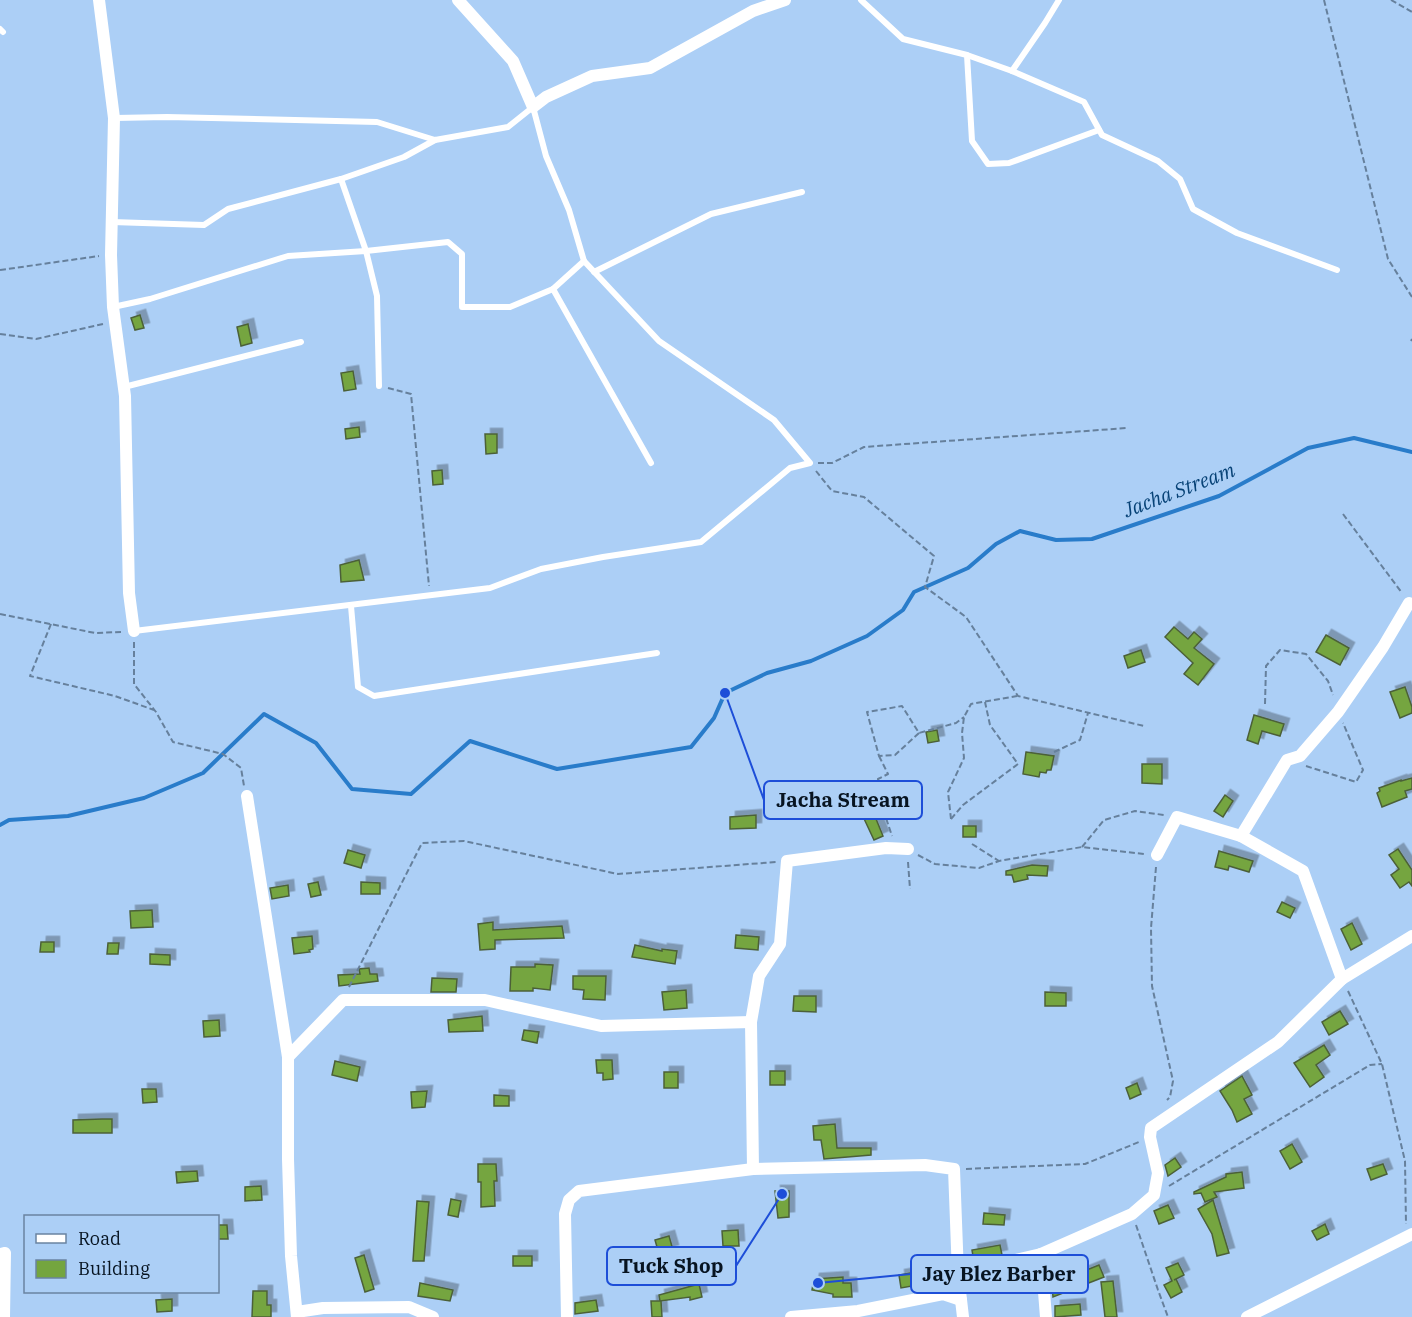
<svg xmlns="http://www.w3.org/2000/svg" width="1412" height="1317" font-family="'IBM Plex Serif',serif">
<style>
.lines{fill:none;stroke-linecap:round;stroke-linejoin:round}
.stream{stroke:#297cca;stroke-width:4}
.building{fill:#74a53f;stroke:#4c6139;stroke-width:1.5;filter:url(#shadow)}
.path{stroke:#66809c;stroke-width:2;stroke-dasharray:6 3;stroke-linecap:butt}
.lane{stroke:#fff;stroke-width:6}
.street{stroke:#fff;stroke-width:12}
.labels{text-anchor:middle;stroke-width:5;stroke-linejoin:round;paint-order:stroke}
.water-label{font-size:20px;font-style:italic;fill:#074276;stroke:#accff6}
.leader{fill:none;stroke:#1d4ed8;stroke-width:2}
.callout-dot{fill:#1d4ed8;stroke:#accff6;stroke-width:2}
.callout{fill:#accff6;stroke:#1d4ed8;stroke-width:2}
.callout-label{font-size:20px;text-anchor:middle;font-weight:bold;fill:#071421}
</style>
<defs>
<filter id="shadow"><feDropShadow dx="5.5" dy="-5.5" stdDeviation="0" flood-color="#0004"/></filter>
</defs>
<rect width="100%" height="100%" fill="#accff6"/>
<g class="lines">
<polyline class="stream" points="0,825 9,820 68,816 144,798 203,773 264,714 316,743 352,789 411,794 470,741 557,769 691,747 714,718 725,693 767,673 811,661 867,636 903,610 914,592 968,568 996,544 1020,531 1056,540 1092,539 1219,496 1308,448 1354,438 1412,452"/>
</g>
<g class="building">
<polygon points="140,315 144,328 135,330 131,318"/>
<polygon points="248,324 252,343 241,346 237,327"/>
<polygon points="353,371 356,389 344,391 341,373"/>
<polygon points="359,427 360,437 346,439 345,429"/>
<polygon points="485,434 497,434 497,453 486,454"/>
<polygon points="442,470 443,484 433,485 432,471"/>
<polygon points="359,560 364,580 341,582 340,565"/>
<polygon points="1174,627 1188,639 1194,632 1202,639 1194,648 1214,664 1198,685 1184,674 1193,663 1165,637"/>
<polygon points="1326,635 1349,648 1340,665 1316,652"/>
<polygon points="1141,650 1145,662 1128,668 1124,656"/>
<polygon points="1405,687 1412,707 1412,713 1400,718 1390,692"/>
<polygon points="1254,715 1284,724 1280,736 1262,731 1258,744 1247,740"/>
<polygon points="937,730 939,741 928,743 926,732"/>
<polygon points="1026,752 1054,756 1051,770 1047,770 1046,773 1040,772 1039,777 1023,774"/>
<polygon points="1142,764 1162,764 1162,784 1142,783"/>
<polygon points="1412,778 1412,789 1405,791 1407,797 1382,807 1377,793 1380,791 1379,788 1401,780 1401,781"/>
<polygon points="1225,795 1233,801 1223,817 1214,811"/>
<polygon points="872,803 876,814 874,814 883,836 874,840 859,808"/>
<polygon points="756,815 756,828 730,829 730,817"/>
<rect x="963" y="826" width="13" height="11"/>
<polygon points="1398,849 1412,870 1412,886 1409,882 1400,888 1391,875 1399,869 1389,855"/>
<polygon points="348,850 365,855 361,868 344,863"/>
<polygon points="1219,851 1253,861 1249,872 1229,866 1228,870 1215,867"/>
<polygon points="1032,865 1048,866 1047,876 1027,875 1028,879 1014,882 1012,875 1006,875 1006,871"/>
<polygon points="318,882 321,895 311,897 308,884"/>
<polygon points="361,882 380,883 380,894 361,894"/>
<polygon points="288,885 289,896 272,899 270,888"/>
<polygon points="1282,902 1295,908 1290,918 1277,912"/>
<polygon points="152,910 153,927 131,928 130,911"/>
<polygon points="493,922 493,930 562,926 564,938 495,940 495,949 480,950 478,924"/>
<polygon points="1352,923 1362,944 1351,950 1341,929"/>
<polygon points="736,935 759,937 758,950 735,948"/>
<polygon points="312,936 313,949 309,950 310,952 294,954 292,938"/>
<polygon points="41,942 54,942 54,952 40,952"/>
<polygon points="108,943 119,943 118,954 107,954"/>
<polygon points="635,945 662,951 662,949 677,951 675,964 632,957"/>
<polygon points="150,954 170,955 170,965 150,964"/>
<polygon points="535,964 553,965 550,990 533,988 533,991 510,991 511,967 535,967"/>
<polygon points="369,968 370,974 377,974 378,981 339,986 338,975 360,974 359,969"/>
<polygon points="573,976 606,976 605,1000 583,999 584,990 573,989"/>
<polygon points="432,978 457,979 456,992 431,992"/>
<polygon points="686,990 687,1008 664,1010 662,992"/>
<polygon points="1045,992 1066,993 1066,1006 1045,1006"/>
<polygon points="794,996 816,996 816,1012 793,1011"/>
<polygon points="1340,1011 1348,1024 1329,1035 1322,1022"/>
<polygon points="482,1016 483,1031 449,1032 448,1020"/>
<polygon points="219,1020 220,1036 204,1037 203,1021"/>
<polygon points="524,1030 539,1032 537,1043 522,1040"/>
<polygon points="1324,1045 1330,1055 1316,1065 1324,1077 1310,1087 1294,1063"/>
<polygon points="596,1060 612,1060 613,1079 603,1080 603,1073 597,1073"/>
<polygon points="335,1061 360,1067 357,1081 332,1075"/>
<rect x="770" y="1071" width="15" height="14"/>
<rect x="664" y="1072" width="14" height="16"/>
<polygon points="1242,1076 1252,1095 1244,1099 1252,1114 1237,1122 1232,1110 1220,1091"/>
<polygon points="1137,1083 1141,1094 1130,1099 1126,1088"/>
<polygon points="142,1089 156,1089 157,1102 143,1103"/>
<polygon points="427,1091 425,1107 412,1108 411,1092"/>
<polygon points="494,1095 509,1096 509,1106 494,1106"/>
<polygon points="102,1119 112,1119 112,1133 73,1133 73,1120"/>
<polygon points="835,1124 837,1148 871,1148 871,1155 824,1159 821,1140 814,1140 813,1126"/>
<polygon points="1292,1144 1302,1162 1290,1169 1280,1151"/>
<polygon points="1175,1158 1181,1167 1168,1176 1165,1165"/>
<polygon points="478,1164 496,1164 497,1181 494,1181 495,1206 481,1207 481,1182 478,1182"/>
<polygon points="1383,1164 1387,1174 1371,1180 1367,1169"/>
<polygon points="197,1171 198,1181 177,1183 176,1172"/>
<polygon points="1242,1172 1244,1188 1214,1192 1217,1197 1205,1202 1201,1193 1194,1194 1194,1192 1226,1177 1226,1174"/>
<polygon points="261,1186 262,1200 245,1201 245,1187"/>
<polygon points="775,1191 789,1191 789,1217 778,1218"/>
<polygon points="451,1199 461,1201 458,1217 448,1215"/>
<polygon points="1213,1200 1229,1253 1217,1256 1212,1234 1198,1209"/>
<polygon points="417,1201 429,1202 424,1261 413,1261"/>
<polygon points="1168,1205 1174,1218 1159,1224 1154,1211"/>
<polygon points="984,1213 1005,1215 1004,1225 983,1224"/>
<polygon points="1325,1224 1329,1234 1317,1240 1312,1231"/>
<polygon points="218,1225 227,1225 228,1239 218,1239"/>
<polygon points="738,1230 739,1246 723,1246 722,1231"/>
<polygon points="669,1236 673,1250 659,1254 655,1240"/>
<polygon points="1000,1245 1002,1255 974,1262 972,1250"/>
<polygon points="364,1255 374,1289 365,1292 355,1258"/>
<rect x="513" y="1256" width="19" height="10"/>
<polygon points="1178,1263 1184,1275 1174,1280 1176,1279 1182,1292 1171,1298 1164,1285 1172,1281 1166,1268"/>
<polygon points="1099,1265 1104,1277 1053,1297 1052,1284"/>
<polygon points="915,1272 918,1285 901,1288 899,1275"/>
<polygon points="843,1277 843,1283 851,1283 852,1297 833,1297 833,1294 812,1290 814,1279"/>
<polygon points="1113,1281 1117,1317 1105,1317 1101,1282"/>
<polygon points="420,1283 453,1290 450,1301 418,1296"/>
<polygon points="699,1284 702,1297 690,1300 690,1297 660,1301 659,1295"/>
<polygon points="253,1291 267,1291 267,1305 271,1305 271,1317 252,1317"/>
<polygon points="172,1299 172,1311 157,1312 156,1300"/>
<polygon points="596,1300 598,1311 575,1314 575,1303"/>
<polygon points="651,1301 661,1301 662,1317 652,1317"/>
<polygon points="1080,1304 1081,1315 1055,1317 1055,1306"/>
</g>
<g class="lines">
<g class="path">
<polyline points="1324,0 1388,259 1412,297"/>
<polyline points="1391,0 1412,12"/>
<polyline points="0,270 99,256"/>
<polyline points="0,334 36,339 103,324"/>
<polyline points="1411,341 1412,339"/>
<polyline points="388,388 411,394 429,586"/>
<polyline points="818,463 832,463 864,447 1127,428"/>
<polyline points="816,471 832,491 864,497 934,556 925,587 966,617 1018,696 1144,726"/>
<polyline points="1343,514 1402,593"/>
<polyline points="0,614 95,633 121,632"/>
<polyline points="51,624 30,676 115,696 154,710"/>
<polyline points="134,642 134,684 156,712 173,742 223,754 241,768 244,786"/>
<polyline points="1265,704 1266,666 1280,650 1306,654 1328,681 1333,695"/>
<polyline points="919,733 895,755 879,756 867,712 902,706 919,733 956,723 964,717"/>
<polyline points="1054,752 1080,740 1088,713"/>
<polyline points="879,756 888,774 878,779 879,797 892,836"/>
<polyline points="1306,766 1356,782 1363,770 1343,723"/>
<polyline points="951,819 948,792 964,758 962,733 964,717 971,704 1017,696"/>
<polyline points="951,819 963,805 1018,764 990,725 985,702"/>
<polyline points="972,844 999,861"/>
<polyline points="1082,847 1104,820 1135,811 1164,815"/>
<polyline points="918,855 935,864 979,868 999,861 1082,847 1144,854"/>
<polyline points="908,862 910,889"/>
<polyline points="1156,867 1151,928 1152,986 1173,1081 1170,1097 1167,1100"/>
<polyline points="349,987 422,843 464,841 618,874 776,862"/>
<polyline points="1348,991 1382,1064 1405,1161 1406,1224"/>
<polyline points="966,1169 1085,1164 1139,1142"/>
<polyline points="1169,1186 1370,1065 1382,1064"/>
<polyline points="1136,1225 1158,1290 1168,1317"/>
</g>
<g class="lane">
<polyline points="861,0 903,39 967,55 972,141 988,164 1009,163 1099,130"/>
<polyline points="0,29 3,32"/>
<polyline points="967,55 1012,71 1084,102 1102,135 1158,161 1180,179 1193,209 1237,233 1337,270"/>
<polyline points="1012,71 1045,23 1059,0"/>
<polyline points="115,118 167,117 377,122 435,140 508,127 533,107 546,156 569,210 584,261 659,341 774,420 810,463 790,468 701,542 603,557 541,569 490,588 134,631"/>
<polyline points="341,179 366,251 377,296 379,386"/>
<polyline points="112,222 204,225 228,209 341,179 404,157 435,140"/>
<polyline points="584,261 553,289 651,463"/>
<polyline points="594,272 711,214 802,192"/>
<polyline points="113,307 150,299 288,256 366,251 448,242 462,254 462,307 510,307 553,289"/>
<polyline points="124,387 301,342"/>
<polyline points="351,606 358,687 374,696 657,653"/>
</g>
<g class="street">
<polyline points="99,0 114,118 111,255 113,307 125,396 129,593 134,631"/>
<polyline points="458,0 513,61 533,107 546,97 592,76 650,68 753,11 785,0"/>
<polyline points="247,796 288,1057 288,1159 291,1256 297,1317"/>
<polyline points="1241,836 1287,760 1300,756 1338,712 1383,647 1409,603"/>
<polyline points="1157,855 1177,817 1241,836 1303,871 1342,979"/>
<polyline points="288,1057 343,1000 485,1000 601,1026 751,1022"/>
<polyline points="753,1169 751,1022 759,976 780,944 787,861 886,848 908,849"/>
<polyline points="0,1254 5,1253 4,1317"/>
<polyline points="1041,1254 1046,1317"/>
<polyline points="958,1274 1041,1254 1132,1214 1154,1195 1158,1173 1150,1137 1151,1128 1278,1042 1342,979 1412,936"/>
<polyline points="297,1312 323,1308 409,1307 433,1317"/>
<polyline points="567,1317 565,1214 569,1200 579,1191 753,1169 925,1165 954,1169 958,1274 963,1317"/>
<polyline points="791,1317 858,1311 943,1294 961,1300"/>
<polyline points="1247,1317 1412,1234"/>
</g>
</g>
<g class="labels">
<g class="water-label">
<text transform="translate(1179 490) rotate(-21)" y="7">Jacha Stream</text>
</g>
</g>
<path class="leader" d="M725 693L764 800M782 1194L736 1266M818 1283L911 1274"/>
<g class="callout-dot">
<circle cx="725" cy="693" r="6"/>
<circle cx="782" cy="1194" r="6"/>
<circle cx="818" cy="1283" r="6"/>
</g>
<g class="callout">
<rect x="764" y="781" width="158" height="38" rx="6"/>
<rect x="607" y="1247" width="129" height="38" rx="6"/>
<rect x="911" y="1255" width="177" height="38" rx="6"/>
</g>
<g class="callout-label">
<text x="843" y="807">Jacha Stream</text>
<text x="671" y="1273">Tuck Shop</text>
<text x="999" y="1281">Jay Blez Barber</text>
</g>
<rect x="24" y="1215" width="195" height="78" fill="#accff6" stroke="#6a84a1" stroke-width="1.5"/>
<rect x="36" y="1234" width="30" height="9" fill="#ffffff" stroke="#6a84a1" stroke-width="1.5"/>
<text x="78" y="1245" font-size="18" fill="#071421">Road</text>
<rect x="36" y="1260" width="30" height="18" fill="#74a53f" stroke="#6a84a1" stroke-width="1.5"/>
<text x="78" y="1275" font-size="18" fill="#071421">Building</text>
</svg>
